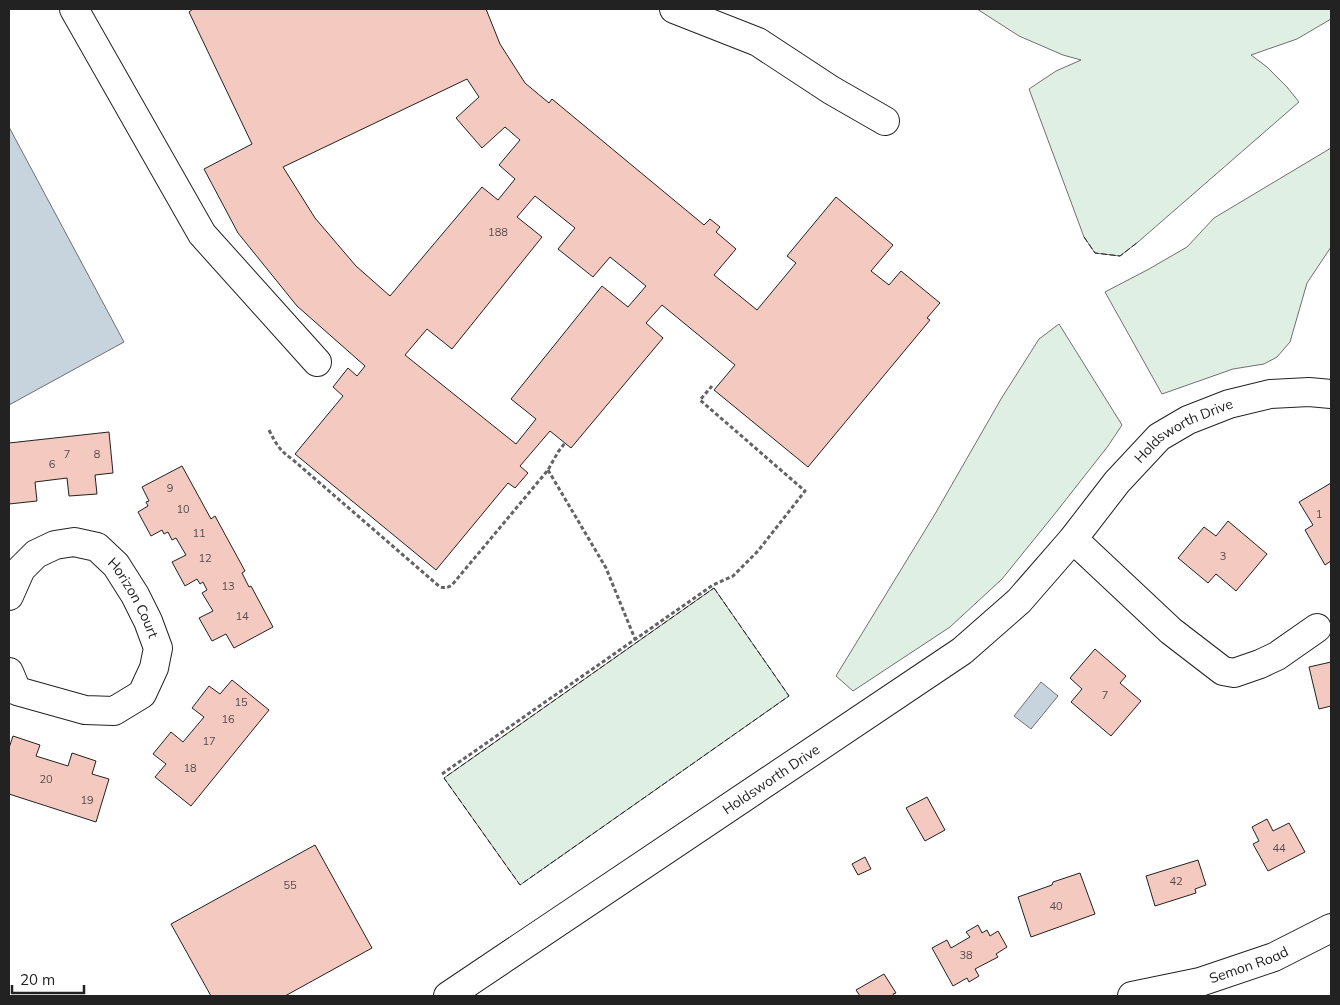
<svg xmlns="http://www.w3.org/2000/svg" width="1340" height="1005" font-family="Mulish,sans-serif">
<style>
.green{fill:#e0efe3;stroke:#6f6f6f}
.water{fill:#c7d3dd;stroke:#6f6f6f}
.building{fill:#f3c9c0;stroke:#222;fill-rule:evenodd}
.lines{fill:none;stroke-linecap:round;stroke-linejoin:round}
.minor-casing{stroke:#222;stroke-width:30}
.path{stroke:#646464;stroke-width:3;stroke-dasharray:4 2.5;stroke-linecap:butt}
.minor{stroke:#fff;stroke-width:28}
.fence{stroke:#222;stroke-width:1;stroke-dasharray:6 2.5;stroke-linecap:butt}
.labels{text-anchor:middle;stroke-width:4;stroke-linejoin:round;paint-order:stroke}
.number-label{font-size:11px;fill:#564c4a}
.street-label{font-size:14px;fill:#222;stroke:#fff}
</style>
<rect width="100%" height="100%" fill="#fff"/>
<g class="green">
<polygon points="977,9 1331,9 1331,19 1297,39 1251,55 1267,67 1287,87 1299,102 1138,242 1120,256 1095,253 1084,237 1029,89 1056,71 1081,60 1063,55 1019,36"/>
<polygon points="1331,148 1331,247 1307,283 1290,342 1277,357 1264,364 1233,369 1162,394 1105,292 1149,269 1187,247 1214,218"/>
<polygon points="1059,324 1122,425 1108,446 1057,511 1002,579 950,627 853,691 836,676 935,514 1001,399 1039,339"/>
<polygon points="714,588 789,696 520,885 444,778"/>
</g>
<g class="water">
<polygon points="9,127 124,342 9,405"/>
<polygon points="1041,682 1058,696 1031,729 1014,716"/>
</g>
<g class="building">
<path d="M193,9H486L500,44L525,83L549,103L552,99L704,225L710,219L720,227L716,232L736,249L714,275L757,310L796,263L787,256L836,197L893,245L871,271L889,285L901,271L940,303L927,318L930,320L808,467L714,390L735,365L662,305L646,323L663,338L571,448L550,431L520,466L528,473L515,488L508,483L436,570L295,454L343,396L333,387L348,368L357,376L365,366L297,306L238,233L204,169L252,144L189,12ZM467,79L479,97L456,118L482,148L505,127L520,140L499,165L515,179L498,200L482,187L390,296L356,266L315,218L283,167ZM535,196L575,228L558,249L593,277L610,257L646,286L628,307L602,286L511,399L536,419L516,444L405,355L427,329L452,349L542,237L517,217Z"/>
<polygon points="109,432 113,473 95,475 97,494 69,496 67,478 35,482 37,501 9,504 9,443"/>
<polygon points="182,466 211,519 215,516 245,571 242,573 249,587 251,586 273,627 234,648 226,634 212,641 199,618 213,611 202,593 207,590 203,582 200,584 197,579 185,586 172,562 186,555 176,538 172,540 168,532 164,534 162,530 151,536 138,512 148,506 146,502 149,501 142,487"/>
<polygon points="1331,483 1331,561 1325,565 1305,530 1313,525 1299,502"/>
<polygon points="1228,521 1267,554 1236,591 1216,574 1208,583 1178,558 1204,527 1216,536"/>
<polygon points="1095,649 1126,676 1120,683 1141,701 1111,736 1071,702 1082,689 1070,678"/>
<polygon points="1331,662 1331,706 1319,709 1309,667"/>
<polygon points="232,680 269,710 191,806 155,777 166,764 153,754 171,732 183,742 204,717 192,708 209,686 220,694"/>
<polygon points="13,736 40,745 36,756 68,766 72,753 96,761 92,774 109,779 96,822 9,794 9,748"/>
<polygon points="927,797 945,830 925,841 906,808"/>
<polygon points="1267,819 1273,831 1289,823 1305,852 1268,871 1253,844 1259,841 1252,827"/>
<polygon points="315,845 372,948 285,996 211,996 171,924"/>
<polygon points="865,857 871,869 858,875 852,864"/>
<polygon points="1198,860 1206,885 1195,889 1196,893 1155,906 1146,876"/>
<polygon points="1080,873 1095,914 1031,937 1018,897 1052,885 1053,882"/>
<polygon points="978,925 982,933 987,930 990,936 998,931 1007,947 996,954 998,957 975,969 979,976 969,982 967,978 953,986 932,948 947,940 951,948 970,937 966,932"/>
<polygon points="884,974 896,993 893,994 894,996 860,996 856,990"/>
</g>
<g class="lines">
<defs>
<g id="minor">
<polyline points="74,9 202,234 317,362"/>
<polyline points="674,9 758,42 831,90 885,121"/>
<polyline points="1073,539 1171,631 1223,671 1234,673 1260,664 1277,656 1317,628"/>
<path id="s1" d="M9,596L21,569L36,554L55,545L74,542L97,547L116,565L135,595L148,621L158,648L154,668L142,694L114,711L85,710L17,691L9,672"/>
<path id="s2" d="M448,996L962,651L1019,601L1073,539L1117,482L1159,437L1188,420L1229,404L1270,394L1309,392L1331,394"/>
<path id="s3" d="M1132,996L1200,982L1274,957L1331,928"/>
</g>
</defs>
<use href="#minor" class="minor-casing"/>
<g class="path">
<path d="M269,430C276,444 280,451 292,459L440,587C445,588 448,588 452,585L548,470L558,452L565,443"/>
<polyline points="548,470 606,568 635,639"/>
<polyline points="442,774 713,585 733,576 758,551 805,491 700,400 712,386"/>
</g>
<use href="#minor" class="minor"/>
<g class="fence">
<polyline points="1084,237 1095,253 1120,256 1138,242"/>
<polygon points="714,588 789,696 520,885 444,778"/>
</g>
</g>
<g class="labels">
<g class="number-label">
<text x="498" y="236">188</text>
<text x="67" y="458">7</text>
<text x="97" y="458">8</text>
<text x="52" y="468">6</text>
<text x="170" y="492">9</text>
<text x="183" y="513">10</text>
<text x="1319" y="518">1</text>
<text x="199" y="537">11</text>
<text x="1223" y="560">3</text>
<text x="205" y="562">12</text>
<text x="228" y="590">13</text>
<text x="242" y="620">14</text>
<text x="1105" y="699">7</text>
<text x="241" y="706">15</text>
<text x="228" y="723">16</text>
<text x="209" y="745">17</text>
<text x="190" y="772">18</text>
<text x="46" y="783">20</text>
<text x="87" y="804">19</text>
<text x="1279" y="852">44</text>
<text x="1176" y="885">42</text>
<text x="290" y="889">55</text>
<text x="1056" y="910">40</text>
<text x="966" y="959">38</text>
</g>
<g class="street-label">
<text dy="5" stroke="none"><textPath href="#s2" startOffset="935">Holdsworth Drive</textPath></text>
<text dy="5" stroke="none"><textPath href="#s1" startOffset="178">Horizon Court</textPath></text>
<text dy="5" stroke="none"><textPath href="#s2" startOffset="389">Holdsworth Drive</textPath></text>
<text dy="5" stroke="none"><textPath href="#s3" startOffset="121">Semon Road</textPath></text>
</g>
</g>
<rect width="1340" height="1005" fill="none" stroke="#222222" stroke-width="20"/>
<path d="M12 985v8h72v-8" fill="none" stroke="#222222" stroke-width="2.5"/>
<text x="20" y="985" font-size="15" fill="#222222" stroke="#ffffff" stroke-width="4" paint-order="stroke">20 m</text>
</svg>
